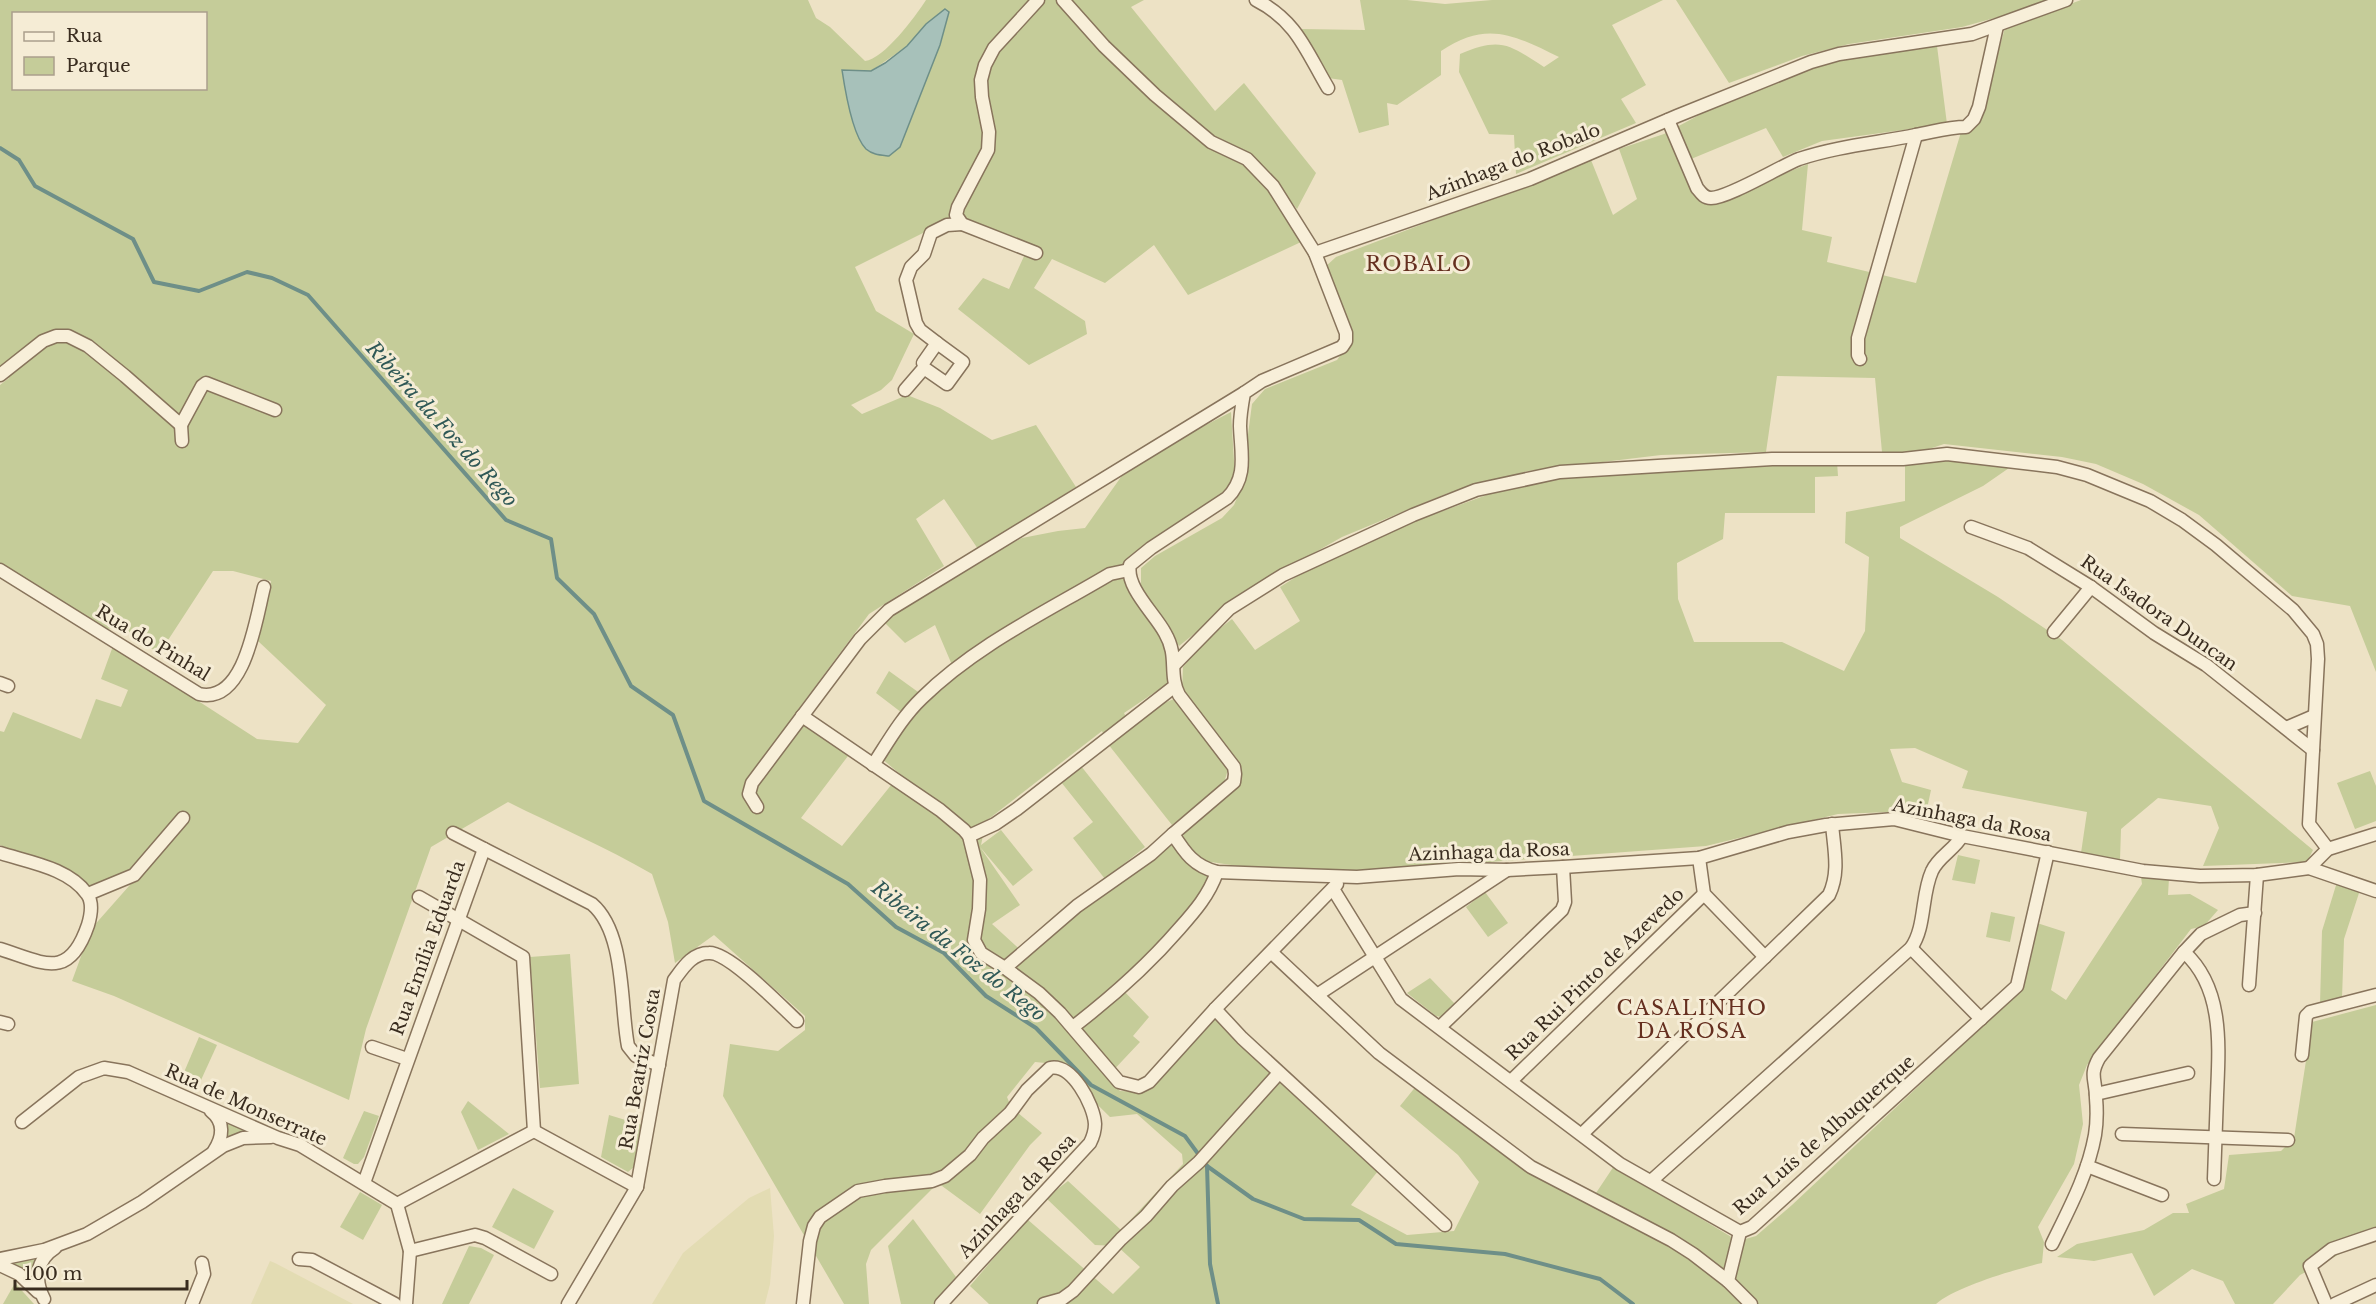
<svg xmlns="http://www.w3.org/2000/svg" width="2376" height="1304" font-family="'Libre Baskerville',serif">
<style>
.farmland{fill:#e3dcb3}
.green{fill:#c5cc99;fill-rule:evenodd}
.water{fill:#a7c1ba;stroke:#6e8f88;stroke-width:1.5}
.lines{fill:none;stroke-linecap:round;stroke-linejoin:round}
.stream{stroke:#6e8f88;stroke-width:4}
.minor-casing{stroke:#88745c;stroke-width:15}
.minor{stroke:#f8efd9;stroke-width:12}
.labels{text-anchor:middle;stroke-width:6;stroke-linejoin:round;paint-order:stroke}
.street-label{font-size:18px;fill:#392c1f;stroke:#f5ecd5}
.neighbourhood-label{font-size:20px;letter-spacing:1.5px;fill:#652f1f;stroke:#f5ecd5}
.water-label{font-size:20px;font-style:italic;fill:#2f5856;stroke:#f5ecd5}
</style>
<rect width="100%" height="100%" fill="#ede2c5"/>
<g class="farmland">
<polygon points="770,1188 774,1236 770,1284 765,1304 652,1304 683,1253 749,1198"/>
<polygon points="270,1261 275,1263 353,1304 251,1304"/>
</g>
<g class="green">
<path d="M0,0H808L816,18L830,27L865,61C884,59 915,17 926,0H1056L1076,24L1145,94L1192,136L1245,166L1271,189L1301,242L1188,295L1154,245L1105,283L1052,259L1034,288L1085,321L1087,334L1029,365L958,309L983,278L1009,289L1025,254L949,220L855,267L876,311L914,334L892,380L881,390L851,405L862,414L907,395L940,408L992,440L1036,425L1076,487L978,549L944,499L916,519L944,566L869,614L794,715L851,752L801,818L842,846L900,774L881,758L910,719L876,693L889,671L925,697L955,672L935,625L905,643L882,620L905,600L1022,538L1058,531L1085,528L1121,477L1169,444L1231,412L1235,477L1215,503L1132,566V586L1161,633L1170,670L1167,684L1124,713L1131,727L1154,707L1174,699L1229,766L1224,783L1172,825L1108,744L1102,731L986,821L981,845L1001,830L1033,870L1013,886L980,847L1020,905L992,924L1026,955L1082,907L1130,877L1170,842L1194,869L1224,874L1121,988L1149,1017L1133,1036L1140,1042L1107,1077L1120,1091L1141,1092L1213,1015L1378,1171L1351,1205L1407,1235L1454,1231L1479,1182L1458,1155L1400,1106L1417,1085L1508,1154L1594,1196L1614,1166L1738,1241L1756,1236L1792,1205L2023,988L2037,923L2065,932L2051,990L2066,1000L2142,884L2141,877L2169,878L2168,895L2190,894L2218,910L2204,926L2191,929L2087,1065L2079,1085L2083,1124L2074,1164L2038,1227L2044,1242L2042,1263C2016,1269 1955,1287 1936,1304H989L970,1286L1027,1219L1113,1294L1140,1267L1117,1246L1095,1245L1046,1198L1068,1181L1121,1230L1183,1164L1182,1154L1137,1114L1110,1117L1056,1064L1035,1062L1007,1097L1011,1107L1042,1133L1030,1145L980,1214L938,1183L871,1250L866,1264L869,1304H844L723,1096L730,1044L778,1051L805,1030V1016L714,935L675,963L668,922L652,874C606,847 556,826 508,802L431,847L366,1029L349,1100L114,996L72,981L91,929L190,817L182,811L128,875L89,886L74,873L0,845V731L4,732L13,712L81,739L96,699L121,707L128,690L101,679L113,646L257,739L298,743L326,705L258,641L271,581L233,571H213L159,654L120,625L108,629L0,564V385L9,378L2,367L0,368ZM949,12L940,45L900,147L862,143L846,92L842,71H871L907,46L926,24ZM14,14H206V88H14Z"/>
<polygon points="1070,0 1144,0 1131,7 1215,111 1244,83 1316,173 1297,209 1252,154 1198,128 1108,45"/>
<path d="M1360,0H1407L1445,4L1492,0H1663L1612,25L1646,85L1621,99L1636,123L1516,174L1514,135L1489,134L1459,72L1460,54C1501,37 1508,44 1544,67L1559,57C1514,35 1487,20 1441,51V75L1397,105L1387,103L1389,125L1359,133L1342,80L1328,78L1300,29L1365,30Z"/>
<polygon points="1676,0 2048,0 2027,9 1962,27 1849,44 1802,56 1729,83"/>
<polygon points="2081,0 2376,0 2376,672 2350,606 2292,596 2199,515 2143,484 2096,464 2062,457 1944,444 1911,455 1882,452 1875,378 1777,376 1766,452 1661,455 1528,471 1448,493 1342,537 1249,590 1179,646 1141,587 1141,568 1155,556 1222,518 1234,505 1246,476 1247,442 1252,404 1265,389 1337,360 1348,345 1325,267 1336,257 1591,160 1613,215 1637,199 1619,149 1664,134 1712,108 1818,66 1862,55 1937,46 1947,124 1822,141 1783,157 1766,128 1679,164 1692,190 1735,194 1808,164 1802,230 1832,237 1827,262 1916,283 1961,132 1989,85 2005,28"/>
<polygon points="1959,459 2009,468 1983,486 1900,527 1900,538 1998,597 2062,640 2313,850 2307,862 2203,866 2219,828 2211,806 2158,798 2121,829 2120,860 2081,853 2087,812 1962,788 1968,771 1915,748 1890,749 1902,782 1931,790 1925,818 1890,812 1838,814 1706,846 1463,864 1375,873 1252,868 1204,861 1184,843 1183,832 1240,775 1182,691 1183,667 1204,641 1232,619 1255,650 1300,621 1280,587 1315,565 1407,524 1517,484 1666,467 1837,462 1838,476 1815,477 1815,513 1725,513 1723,539 1677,563 1678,599 1694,642 1782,642 1844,671 1865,631 1869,557 1845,543 1846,512 1905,501 1905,462"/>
<polygon points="1081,766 1145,847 1105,879 1073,838 1093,822 1061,782"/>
<polygon points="2370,771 2376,786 2376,821 2355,829 2337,783"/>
<polygon points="1958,855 1980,860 1975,884 1952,880"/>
<polygon points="2337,882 2360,890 2344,939 2342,998 2320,1004 2322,931"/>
<polygon points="1485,892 1508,923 1488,937 1466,907"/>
<polygon points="1991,912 2015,917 2010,942 1986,937"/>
<polygon points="570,954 579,1084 540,1088 530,957"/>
<polygon points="1430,978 1455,1004 1441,1017 1436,1016 1407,993"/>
<polygon points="2376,1005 2376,1235 2300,1275 2273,1304 2235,1304 2223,1281 2192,1269 2154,1296 2132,1253 2094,1261 2057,1257 2077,1244 2144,1230 2173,1213 2189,1213 2186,1204 2224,1189 2229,1155 2281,1151 2294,1138 2312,1022"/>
<polygon points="199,1037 217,1045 196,1091 179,1084"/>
<polygon points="468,1101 509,1134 478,1150 461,1112"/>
<polygon points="364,1111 379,1116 364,1157 358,1164 354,1164 343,1158"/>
<polygon points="609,1115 642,1125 635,1166 628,1172 601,1157"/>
<polygon points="225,1121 251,1132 226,1138"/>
<polygon points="513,1188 554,1211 534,1249 492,1227"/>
<polygon points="360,1192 382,1205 363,1240 340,1227"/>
<polygon points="913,1219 956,1277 933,1304 901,1304 888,1246"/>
<polygon points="469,1246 481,1248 494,1255 469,1304 442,1304"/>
<polygon points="38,1258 32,1278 10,1264"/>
<polygon points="15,1283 34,1304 3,1304"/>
</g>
<path class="water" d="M945,9L949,12L940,45L900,147L889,156C880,155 873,155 866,149C852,135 845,90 842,70L871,71L885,63L907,46L926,24Z"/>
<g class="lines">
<g class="stream">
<polyline points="0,148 19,160 35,186 133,239 154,282 199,291 247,272 272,278 308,295 506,520 551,539 557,578 594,614 631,686 673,715 704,801 848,884 896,927 944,953 986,996 1036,1028 1091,1085 1185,1136 1207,1166 1210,1264 1218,1304"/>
<polyline points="1207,1166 1253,1199 1304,1219 1359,1220 1396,1244 1505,1254 1600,1279 1633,1304"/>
</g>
<defs>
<g id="minor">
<path d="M1063,0L1104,46L1155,95L1211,142L1247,159L1273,186L1315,253L1346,333V341L1342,347L1262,381L1244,393C1242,404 1240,415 1240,426C1241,454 1248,477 1227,498L1151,548L1130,565C1125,587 1155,614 1165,633C1179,657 1168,673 1179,695L1234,767L1235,774L1234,782L1173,834C1185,853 1194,866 1217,872L1357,877L1459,869L1507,870L1563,867L1699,858L1788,832L1826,825L1894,819L1962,836L2143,871L2200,876L2257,875L2309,868L2376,891"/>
<path d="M1256,0C1297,21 1306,51 1328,88"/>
<path d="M1668,120L1697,188C1701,193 1704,198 1711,198C1728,198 1779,167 1799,159C1838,146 1877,143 1916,135C1933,132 1948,127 1966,127L1974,119L1979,107L1997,26"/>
<polyline points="1036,253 962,224 956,215 958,207 988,150 989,132 982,97 981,80 985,65 994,48 1038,0"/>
<polyline points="1315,253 1530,179 1677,116 1811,62 1839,54 1972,34 2066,0"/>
<polyline points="937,343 920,330 916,323 906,280 911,267 924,254 931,233 947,225 962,224"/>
<polyline points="1860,359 1858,355 1858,338 1916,135"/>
<polyline points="0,375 43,341 56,336 68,336 88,346 125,376 181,425 202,386 206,383 275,410"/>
<polyline points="905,390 924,368 947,384 963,362 937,343 923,363"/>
<polyline points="181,425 182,441"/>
<polyline points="1971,527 2028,548 2091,587 2154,633 2206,665 2313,750"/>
<path d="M0,570L199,694C245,705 256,618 264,587"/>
<polyline points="2054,632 2091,587"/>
<polyline points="1174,665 1229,609 1283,575 1413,515 1476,490 1560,472 1772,459 1903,459 1947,454 2057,467 2087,475 2150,501 2182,520 2216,545 2293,610 2313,634 2317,644 2318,659 2309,824 2328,849"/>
<polyline points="0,683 8,686"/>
<polyline points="802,716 940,810 964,830 969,836 980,880 979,909 974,940 981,953 1005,968 1077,906 1151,854 1173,834"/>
<polyline points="2286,728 2314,716"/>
<path d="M873,765C888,742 902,717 922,698C976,645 1046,612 1110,574L1129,570"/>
<polyline points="757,807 749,794 752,783 860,639 889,610 1244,393"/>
<path d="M453,833L592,904C626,933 620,1006 628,1046L636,1056L659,1065"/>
<polyline points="969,836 995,824 1017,809 1175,686"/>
<path d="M0,853C28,862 69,868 87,894C93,902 91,915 88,925C69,981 44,963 0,949"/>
<polyline points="1699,858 1704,894 1765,957"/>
<polyline points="2309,868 2328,849 2376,834"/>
<polyline points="1333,889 1401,999 1620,1164 1740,1232 1752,1227 2017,986 2048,852"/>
<polyline points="88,894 134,875 183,818"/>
<polyline points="419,897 523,957 534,1131"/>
<polyline points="1911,948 1981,1019"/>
<path d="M2184,952C2224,988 2219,1046 2217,1095C2216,1123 2215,1151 2214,1179"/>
<polyline points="1272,953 1379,1053 1531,1167 1671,1240 1693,1254 1728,1281"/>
<polyline points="1005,968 1039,993 1060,1013 1119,1082 1139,1087 1149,1082 1215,1009 1337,884"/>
<polyline points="2249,985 2257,875"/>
<polyline points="1317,995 1507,870"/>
<polyline points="1215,1009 1242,1038 1445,1225"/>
<polyline points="0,1022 8,1024"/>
<path d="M1073,1027C1112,997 1147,966 1179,929C1195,911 1209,895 1217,872"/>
<polyline points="1440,1027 1562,910 1565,902 1563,867"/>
<polyline points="372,1047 407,1059"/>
<polyline points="2302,1055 2306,1016 2310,1012 2376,995"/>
<polyline points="1511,1081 1704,894"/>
<polyline points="2096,1094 2188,1073"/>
<path d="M211,1111C225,1122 223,1137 214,1151"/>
<polyline points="22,1122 79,1077 104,1068 128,1072 278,1138 300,1145 397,1204 410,1251 406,1304"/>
<polyline points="534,1131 637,1187"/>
<path d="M1582,1134L1829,895C1840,872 1834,849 1832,824"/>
<polyline points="2122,1134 2288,1140"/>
<polyline points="2087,1166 2162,1195"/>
<path d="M1651,1181L1911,948C1926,927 1921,895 1932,871C1938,857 1955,849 1962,836"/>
<polyline points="364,1183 484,849"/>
<polyline points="397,1204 534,1131"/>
<polyline points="1740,1232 1728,1281 1751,1304"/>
<path d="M2052,1244C2069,1209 2088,1174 2095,1135C2097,1123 2097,1110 2096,1098C2096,1079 2089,1076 2099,1058L2184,952L2201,934L2240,915L2255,913"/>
<polyline points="410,1251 475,1235 485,1238 551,1274"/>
<polyline points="0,1259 44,1250 87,1234 142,1202 223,1146 243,1138 271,1137"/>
<polyline points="299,1259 312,1260 395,1304"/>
<polyline points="0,1265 19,1274 38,1292"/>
<path d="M44,1299C34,1280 36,1260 55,1248"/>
<polyline points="192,1304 204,1274 202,1263"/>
<path d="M568,1304L637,1187L674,980C683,968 692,953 709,953C729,952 781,1006 797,1021"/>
<path d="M803,1304L810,1241L814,1226L820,1217L858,1191L885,1186L932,1181L945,1176L970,1155L983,1138L1010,1113L1027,1090L1050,1068C1072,1063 1094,1105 1095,1124C1095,1131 1093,1137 1090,1143L941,1304"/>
<polyline points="1044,1304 1062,1299 1073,1291 1121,1239 1146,1216 1172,1186 1199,1162 1279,1073"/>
<polyline points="2326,1304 2310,1266 2332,1249 2376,1234"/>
<polyline points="2335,1304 2376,1285"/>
</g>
</defs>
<use href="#minor" class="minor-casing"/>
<use href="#minor" class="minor"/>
</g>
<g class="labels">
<g class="street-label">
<text transform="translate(1513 162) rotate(-21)" y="6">Azinhaga do Robalo</text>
<text transform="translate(2159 613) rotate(35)" y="6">Rua Isadora Duncan</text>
<text transform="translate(153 643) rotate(31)" y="6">Rua do Pinhal</text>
<text transform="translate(1972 820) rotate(11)" y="6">Azinhaga da Rosa</text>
<text transform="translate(1489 852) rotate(-2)" y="6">Azinhaga da Rosa</text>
<text transform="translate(428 948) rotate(-70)" y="6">Rua Emília Eduarda</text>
<text transform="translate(1595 974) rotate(-44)" y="6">Rua Rui Pinto de Azevedo</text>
<text transform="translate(640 1069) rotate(-80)" y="6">Rua Beatriz Costa</text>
<text transform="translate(246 1105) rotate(24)" y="6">Rua de Monserrate</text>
<text transform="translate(1824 1135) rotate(-41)" y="6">Rua Luís de Albuquerque</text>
<text transform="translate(1017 1196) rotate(-47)" y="6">Azinhaga da Rosa</text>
</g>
<g class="neighbourhood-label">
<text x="1419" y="271">ROBALO</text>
<text x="1692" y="1015">CASALINHO<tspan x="1692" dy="23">DA ROSA</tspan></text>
</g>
<g class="water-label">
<text transform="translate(442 424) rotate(48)" y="7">Ribeira da Foz do Rego</text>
<text transform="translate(959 951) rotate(38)" y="7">Ribeira da Foz do Rego</text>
</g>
</g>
<rect x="12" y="12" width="195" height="78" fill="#f5ecd5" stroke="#aa9f8c" stroke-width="1.5"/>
<rect x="24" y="32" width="30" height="9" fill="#f8efd9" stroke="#aa9f8c" stroke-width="1.5"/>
<text x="66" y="42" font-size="18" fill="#392c1f">Rua</text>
<rect x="24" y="57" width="30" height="18" fill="#c5cc99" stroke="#aa9f8c" stroke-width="1.5"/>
<text x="66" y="72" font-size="18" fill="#392c1f">Parque</text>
<path d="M15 1280v9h172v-9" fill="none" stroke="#392c1f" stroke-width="3"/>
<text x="24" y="1280" font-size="18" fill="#392c1f" stroke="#f5ecd5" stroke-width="4.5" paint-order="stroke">100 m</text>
</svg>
